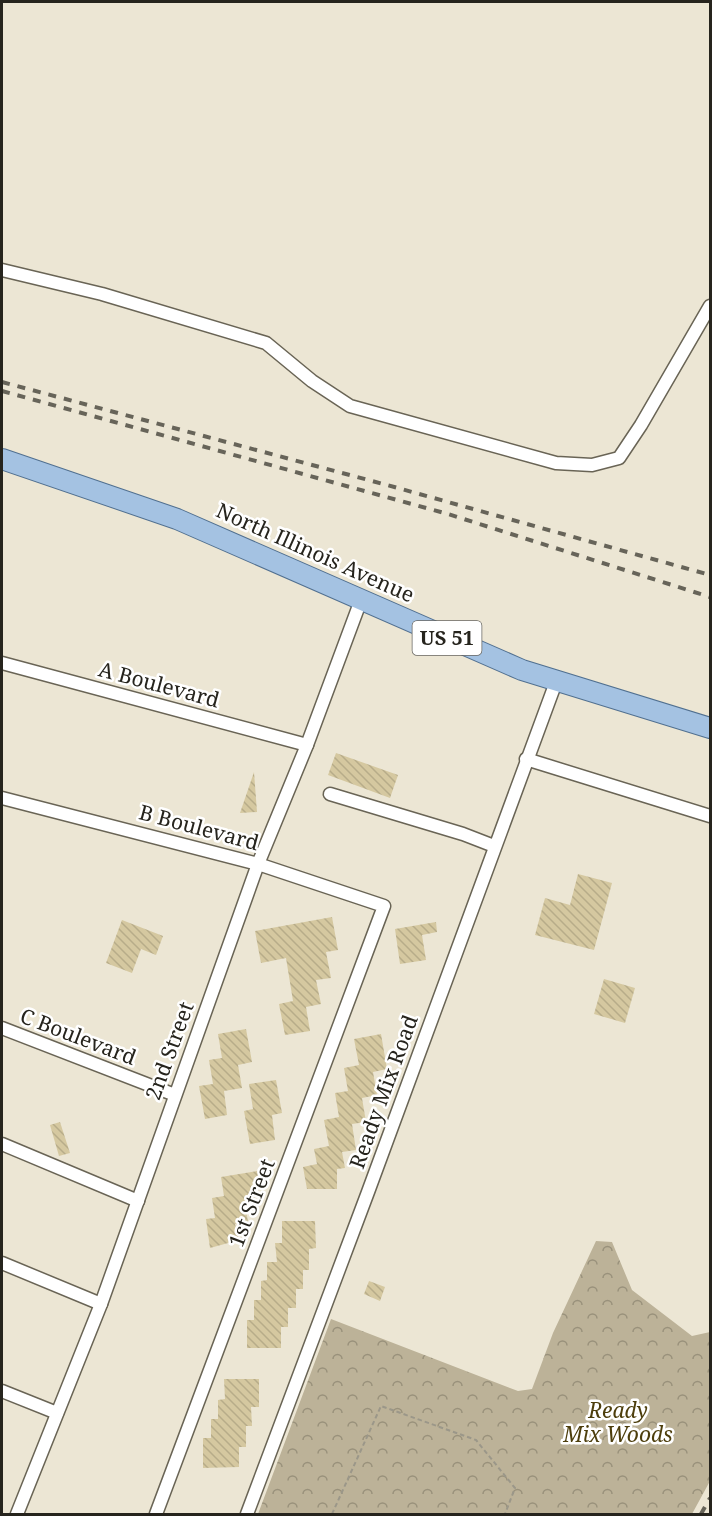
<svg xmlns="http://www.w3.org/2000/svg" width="712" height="1516" font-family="'Noto Serif',serif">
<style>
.forest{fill:url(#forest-crowns)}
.building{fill:url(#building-back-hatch)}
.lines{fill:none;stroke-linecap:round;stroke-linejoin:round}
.street-casing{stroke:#696455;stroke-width:15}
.primary-casing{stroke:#517090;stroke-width:22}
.path{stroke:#9b9789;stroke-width:2;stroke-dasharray:4.5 3;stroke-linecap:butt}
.street{stroke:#fff;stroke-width:12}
.primary{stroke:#a4c2e2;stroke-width:20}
.rail{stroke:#676459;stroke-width:4;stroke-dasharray:8 8;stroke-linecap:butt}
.labels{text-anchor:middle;stroke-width:5;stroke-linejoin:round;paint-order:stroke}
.shield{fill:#fff;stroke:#676661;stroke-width:1.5}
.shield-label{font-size:20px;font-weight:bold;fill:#26241d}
.street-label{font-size:21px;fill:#26241d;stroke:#fff}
.park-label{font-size:21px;font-style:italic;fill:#4d3e0c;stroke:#fff}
</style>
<defs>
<pattern id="forest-crowns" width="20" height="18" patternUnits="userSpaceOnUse" patternTransform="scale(1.5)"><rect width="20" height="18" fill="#bcb298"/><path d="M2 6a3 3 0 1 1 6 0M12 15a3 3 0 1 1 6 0" fill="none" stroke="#99917b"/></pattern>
<pattern id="building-back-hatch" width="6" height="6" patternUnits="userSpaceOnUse" patternTransform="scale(1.5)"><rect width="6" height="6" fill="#d5c8a0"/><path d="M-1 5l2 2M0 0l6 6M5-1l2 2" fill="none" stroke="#b7ac89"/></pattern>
</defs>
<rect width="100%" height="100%" fill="#ece6d4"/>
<polygon class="forest" points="596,1241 612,1242 632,1290 692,1336 710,1332 710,1481 692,1514 258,1514 331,1319 518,1391 532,1389 553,1333"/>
<g class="building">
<polygon points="336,753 398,775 390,798 328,775"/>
<polygon points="254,772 257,812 240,813"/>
<polygon points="578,874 612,883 594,950 535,935 545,898 570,905"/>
<polygon points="332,917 338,950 326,952 331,978 316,980 321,1004 306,1007 310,1031 285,1035 279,1004 293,1001 286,958 261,963 255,931"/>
<polygon points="122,920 163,936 156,955 141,949 132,973 106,963"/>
<polygon points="436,922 437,932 422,935 426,960 400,964 395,929"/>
<polygon points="604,979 635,988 625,1023 594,1014"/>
<polygon points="246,1029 252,1062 238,1065 242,1088 224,1091 227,1115 205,1119 199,1086 213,1084 209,1060 222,1058 218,1034"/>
<polygon points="381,1034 387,1069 373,1072 377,1095 362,1098 366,1122 352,1124 356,1150 342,1152 345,1168 337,1169 337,1189 307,1189 303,1167 317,1164 314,1149 329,1146 324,1120 339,1117 335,1093 348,1091 344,1068 359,1065 354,1039"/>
<polygon points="276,1080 282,1113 272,1115 275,1140 250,1144 244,1111 253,1109 249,1084"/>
<polygon points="60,1122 70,1153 59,1156 50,1125"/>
<polygon points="263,1170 264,1180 252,1182 255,1201 245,1203 248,1222 235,1224 239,1240 210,1248 206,1219 215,1218 212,1198 224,1196 221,1177"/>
<polygon points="282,1221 315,1221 316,1248 309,1249 309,1270 303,1270 303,1289 296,1289 296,1308 288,1308 288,1327 281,1327 281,1348 247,1348 247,1320 254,1320 254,1300 261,1300 261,1281 267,1280 267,1262 277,1262 275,1243 282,1243"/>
<polygon points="369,1281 385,1287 380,1301 364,1294"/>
<polygon points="224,1379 259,1379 259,1407 251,1407 252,1426 246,1426 246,1447 239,1447 239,1467 203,1468 203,1438 211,1438 211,1419 218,1419 218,1400 225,1399"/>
</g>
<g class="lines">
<defs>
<g id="street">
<polyline points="2,270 102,294 266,343 312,381 350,406 556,463 592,465 619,458 641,425 710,306"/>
<polyline points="2,663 307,745"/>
<polyline points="526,759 710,816"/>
<polyline points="330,794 463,834 494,846"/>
<polyline points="2,798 258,864 384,906 156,1514"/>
<polyline points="2,1028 175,1095"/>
<polyline points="2,1144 138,1201"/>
<polyline points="2,1263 101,1304"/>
<polyline points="2,1391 57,1413"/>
<polyline points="17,1514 101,1304 258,864 307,745 361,600"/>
<polyline points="247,1514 368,1192 556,682"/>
</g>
<polyline id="primary" points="2,459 177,519 522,670 710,728"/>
</defs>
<use href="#street" class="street-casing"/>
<use href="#primary" class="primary-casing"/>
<polyline class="path" points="332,1514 381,1406 476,1440 515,1488 505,1514"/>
<use href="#street" class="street"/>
<use href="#primary" class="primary"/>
<g class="rail">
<polyline points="2,382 387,485 710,575"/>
<polyline points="2,391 448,514 710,597"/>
<polyline points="701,1514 710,1498"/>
</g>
</g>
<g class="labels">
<rect class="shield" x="412.5" y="621" width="69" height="34" rx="4.5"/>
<g class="shield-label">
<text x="447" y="645">US 51</text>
</g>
<g class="street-label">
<text transform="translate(315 553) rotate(24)" y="7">North Illinois Avenue</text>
<text transform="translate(159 685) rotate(15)" y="7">A Boulevard</text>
<text transform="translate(199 828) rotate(15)" y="7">B Boulevard</text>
<text transform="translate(78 1037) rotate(21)" y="7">C Boulevard</text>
<text transform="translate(170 1051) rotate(-70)" y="7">2nd Street</text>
<text transform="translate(384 1092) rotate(-70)" y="7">Ready Mix Road</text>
<text transform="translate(252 1203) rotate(-69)" y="7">1st Street</text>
</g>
<g class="park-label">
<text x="618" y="1418">Ready<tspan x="618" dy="24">Mix Woods</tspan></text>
</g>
</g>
<rect width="712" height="1516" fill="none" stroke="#26241d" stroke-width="6"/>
</svg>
